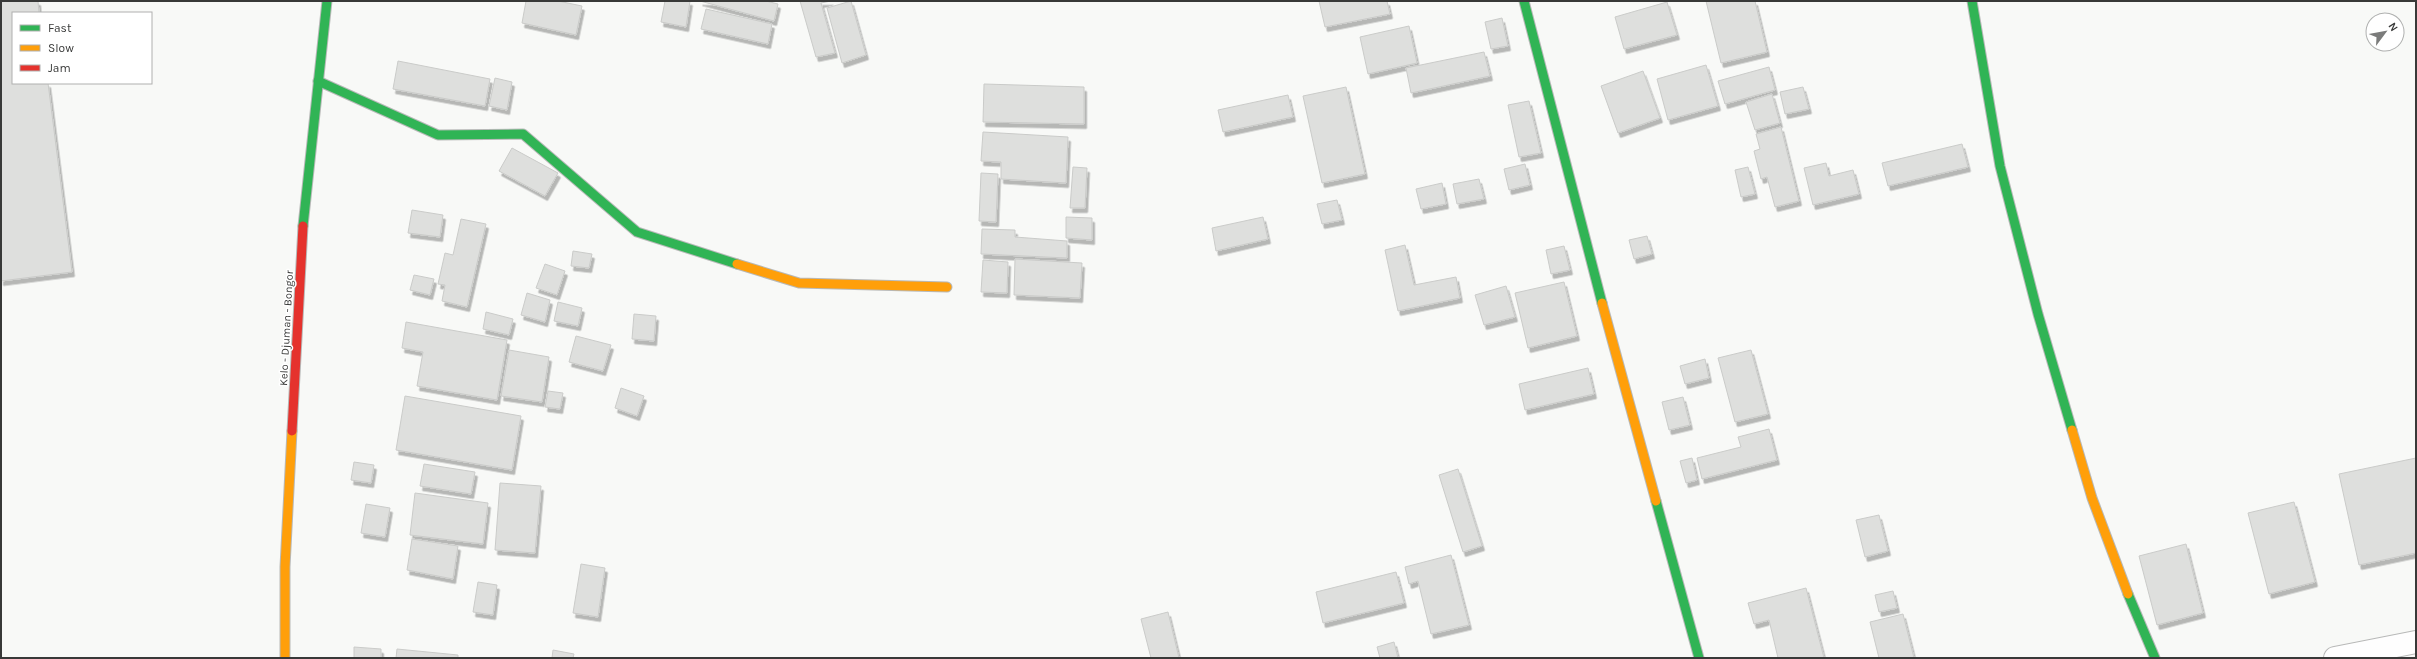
<svg xmlns="http://www.w3.org/2000/svg" width="2417" height="659" font-family="Karla,sans-serif">
<style>
.building{fill:#dedfdd;stroke:#cacbc9;filter:url(#shadow)}
.lines{fill:none;stroke-linecap:round;stroke-linejoin:round}
.street-casing{stroke:#b8b9b8;stroke-width:24}
.fast-casing{stroke:#b8b9b8;stroke-width:11}
.slow-casing{stroke:#b8b9b8;stroke-width:11}
.jam-casing{stroke:#b8b9b8;stroke-width:11}
.street{stroke:#fefefe;stroke-width:22}
.fast{stroke:#30b455;stroke-width:9}
.slow{stroke:#ff9f0a;stroke-width:9}
.jam{stroke:#e5322d;stroke-width:9}
.labels{text-anchor:middle;stroke-width:3;stroke-linejoin:round;paint-order:stroke}
.street-label{font-size:11px;fill:#383938;stroke:#fff}
</style>
<defs>
<filter id="shadow"><feDropShadow dx="2.5" dy="4.5" stdDeviation="0" flood-color="#0004"/></filter>
</defs>
<rect width="100%" height="100%" fill="#f8f9f7"/>
<g class="building">
<polygon points="1,1 38,1 39,13 13,13 13,83 48,83 72,272 1,281"/>
<polygon points="526,1 558,1 582,6 576,35 522,23"/>
<polygon points="665,1 690,1 686,27 661,22"/>
<polygon points="700,1 766,1 778,4 774,21"/>
<polygon points="800,1 831,1 821,3 835,53 816,57"/>
<polygon points="851,1 866,55 842,63 827,8"/>
<polygon points="1319,1 1387,1 1390,14 1325,27"/>
<polygon points="1706,1 1755,1 1767,52 1721,63"/>
<polygon points="1667,2 1677,35 1624,49 1615,17"/>
<polygon points="706,9 772,24 768,44 701,29"/>
<polygon points="1502,18 1508,46 1491,49 1485,22"/>
<polygon points="1409,26 1417,63 1368,74 1360,37"/>
<polygon points="1484,52 1490,76 1411,93 1406,68"/>
<polygon points="398,61 490,79 485,106 393,89"/>
<polygon points="1706,65 1718,106 1668,120 1657,79"/>
<polygon points="1769,67 1775,90 1725,104 1718,81"/>
<polygon points="1643,71 1660,118 1618,133 1601,86"/>
<polygon points="495,78 512,82 507,110 489,106"/>
<polygon points="984,84 1084,87 1084,124 983,122"/>
<polygon points="1346,87 1365,174 1322,183 1303,96"/>
<polygon points="1803,87 1809,109 1785,114 1780,92"/>
<polygon points="1772,94 1780,123 1755,130 1746,102"/>
<polygon points="1288,95 1293,117 1223,132 1218,110"/>
<polygon points="1529,101 1541,153 1519,157 1508,105"/>
<polygon points="1781,127 1799,201 1775,207 1767,177 1761,179 1754,151 1760,149 1756,134"/>
<polygon points="983,132 1068,137 1066,183 1001,179 1001,162 981,161"/>
<polygon points="1962,144 1968,167 1888,186 1882,163"/>
<polygon points="512,148 558,173 545,196 499,171"/>
<polygon points="1826,163 1829,176 1853,170 1859,194 1813,205 1804,168"/>
<polygon points="1525,164 1530,185 1509,190 1504,169"/>
<polygon points="1073,167 1087,168 1085,208 1070,208"/>
<polygon points="1748,167 1755,194 1741,197 1735,170"/>
<polygon points="981,173 998,174 996,222 979,221"/>
<polygon points="1479,179 1484,199 1457,204 1453,184"/>
<polygon points="1442,183 1446,204 1421,209 1416,189"/>
<polygon points="1337,200 1342,220 1322,224 1317,204"/>
<polygon points="412,210 443,215 440,237 408,233"/>
<polygon points="1066,217 1092,218 1092,240 1066,238"/>
<polygon points="1263,217 1268,239 1216,251 1212,228"/>
<polygon points="461,219 486,224 467,307 442,301 445,285 438,284 445,253 453,255"/>
<polygon points="982,229 1015,230 1015,237 1067,241 1067,258 981,254"/>
<polygon points="1647,236 1652,254 1634,259 1629,240"/>
<polygon points="1405,245 1414,285 1456,277 1460,298 1398,311 1385,250"/>
<polygon points="1564,246 1570,270 1551,274 1546,250"/>
<polygon points="573,251 592,254 589,268 571,266"/>
<polygon points="1015,259 1082,263 1080,298 1014,295"/>
<polygon points="983,260 1008,262 1007,293 981,292"/>
<polygon points="545,264 565,271 557,295 536,288"/>
<polygon points="414,275 434,279 430,295 410,290"/>
<polygon points="1564,282 1577,336 1528,348 1515,293"/>
<polygon points="1506,286 1515,317 1484,325 1475,295"/>
<polygon points="527,293 550,300 545,322 521,315"/>
<polygon points="558,302 582,308 578,326 554,321"/>
<polygon points="486,312 513,319 509,335 483,329"/>
<polygon points="634,314 656,316 654,341 632,339"/>
<polygon points="406,322 507,340 497,400 417,386 423,352 402,348"/>
<polygon points="576,336 611,345 603,371 569,362"/>
<polygon points="509,350 549,357 542,402 501,396"/>
<polygon points="1751,350 1768,414 1735,422 1718,358"/>
<polygon points="1705,359 1709,378 1685,384 1680,366"/>
<polygon points="1588,368 1594,394 1525,410 1519,384"/>
<polygon points="621,388 644,396 637,416 615,408"/>
<polygon points="548,391 563,393 560,409 545,407"/>
<polygon points="405,396 521,416 512,470 396,450"/>
<polygon points="1683,397 1690,425 1669,430 1662,402"/>
<polygon points="1769,429 1777,460 1702,479 1697,458 1741,447 1738,437"/>
<polygon points="1692,458 1697,480 1686,483 1680,461"/>
<polygon points="2416,458 2416,553 2359,565 2339,474"/>
<polygon points="354,462 374,465 371,483 351,480"/>
<polygon points="424,464 475,472 471,494 420,486"/>
<polygon points="1458,469 1482,546 1463,552 1439,475"/>
<polygon points="500,483 541,486 535,553 495,550"/>
<polygon points="415,493 488,503 483,544 410,535"/>
<polygon points="2294,502 2315,582 2269,594 2248,513"/>
<polygon points="366,504 390,508 385,537 361,533"/>
<polygon points="1879,515 1888,551 1865,557 1856,520"/>
<polygon points="412,539 458,546 453,579 407,570"/>
<polygon points="2186,544 2203,613 2157,625 2139,556"/>
<polygon points="1451,555 1469,625 1431,634 1418,581 1409,584 1405,567"/>
<polygon points="581,564 605,568 598,617 573,613"/>
<polygon points="1396,572 1404,603 1323,623 1316,592"/>
<polygon points="478,582 497,585 493,615 473,612"/>
<polygon points="1806,588 1824,658 1778,658 1769,620 1754,624 1748,603"/>
<polygon points="1893,591 1897,608 1879,612 1875,595"/>
<polygon points="1168,612 1179,658 1151,658 1141,619"/>
<polygon points="1903,614 1914,658 1879,658 1870,622"/>
<polygon points="1394,642 1398,658 1380,658 1377,647"/>
<polygon points="354,647 381,649 381,658 354,658"/>
<polygon points="397,649 458,655 458,658 396,658"/>
<polygon points="553,650 574,654 573,658 552,658"/>
</g>
<g class="lines">
<defs>
<polyline id="street" points="2335,658 2416,642"/>
<g id="fast">
<polyline points="1524,1 1602,303"/>
<polyline points="1972,1 2000,166 2038,314 2072,430"/>
<polyline points="318,81 438,135 523,134 637,232 737,264"/>
<polyline points="303,226 327,1"/>
<polyline points="1656,501 1699,658"/>
<polyline points="2128,594 2155,658"/>
</g>
<g id="slow">
<polyline points="737,264 799,283 947,287"/>
<polyline points="1602,303 1656,501"/>
<polyline points="2072,430 2092,498 2128,594"/>
<polyline points="285,658 285,567 292,431"/>
</g>
<polyline id="jam" points="292,431 303,226"/>
</defs>
<use href="#street" class="street-casing"/>
<use href="#fast" class="fast-casing"/>
<use href="#slow" class="slow-casing"/>
<use href="#jam" class="jam-casing"/>
<use href="#street" class="street"/>
<use href="#fast" class="fast"/>
<use href="#slow" class="slow"/>
<use href="#jam" class="jam"/>
</g>
<g class="labels">
<g class="street-label">
<text transform="translate(286 328) rotate(-87)" y="4">Kelo - Djuman - Bongor</text>
</g>
</g>
<rect width="2417" height="659" fill="none" stroke="#383938" stroke-width="4"/>
<rect x="12" y="12" width="140" height="72" fill="#ffffff" stroke="#afb0af"/>
<rect x="20" y="25" width="20" height="6" fill="#30b455" stroke="#afb0af"/>
<text x="48" y="32" font-size="12" fill="#383938">Fast</text>
<rect x="20" y="45" width="20" height="6" fill="#ff9f0a" stroke="#afb0af"/>
<text x="48" y="52" font-size="12" fill="#383938">Slow</text>
<rect x="20" y="65" width="20" height="6" fill="#e5322d" stroke="#afb0af"/>
<text x="48" y="72" font-size="12" fill="#383938">Jam</text>
<g transform="translate(2385 32) rotate(58)"><circle r="19" fill="#ffffff" stroke="#afb0af"/>
<path d="M0-3L7 15L0 10L-7 15Z" fill="#7b7c7b"/>
<text y="-6" font-size="11" font-weight="bold" text-anchor="middle" fill="#383938">N</text>
</g>
</svg>
